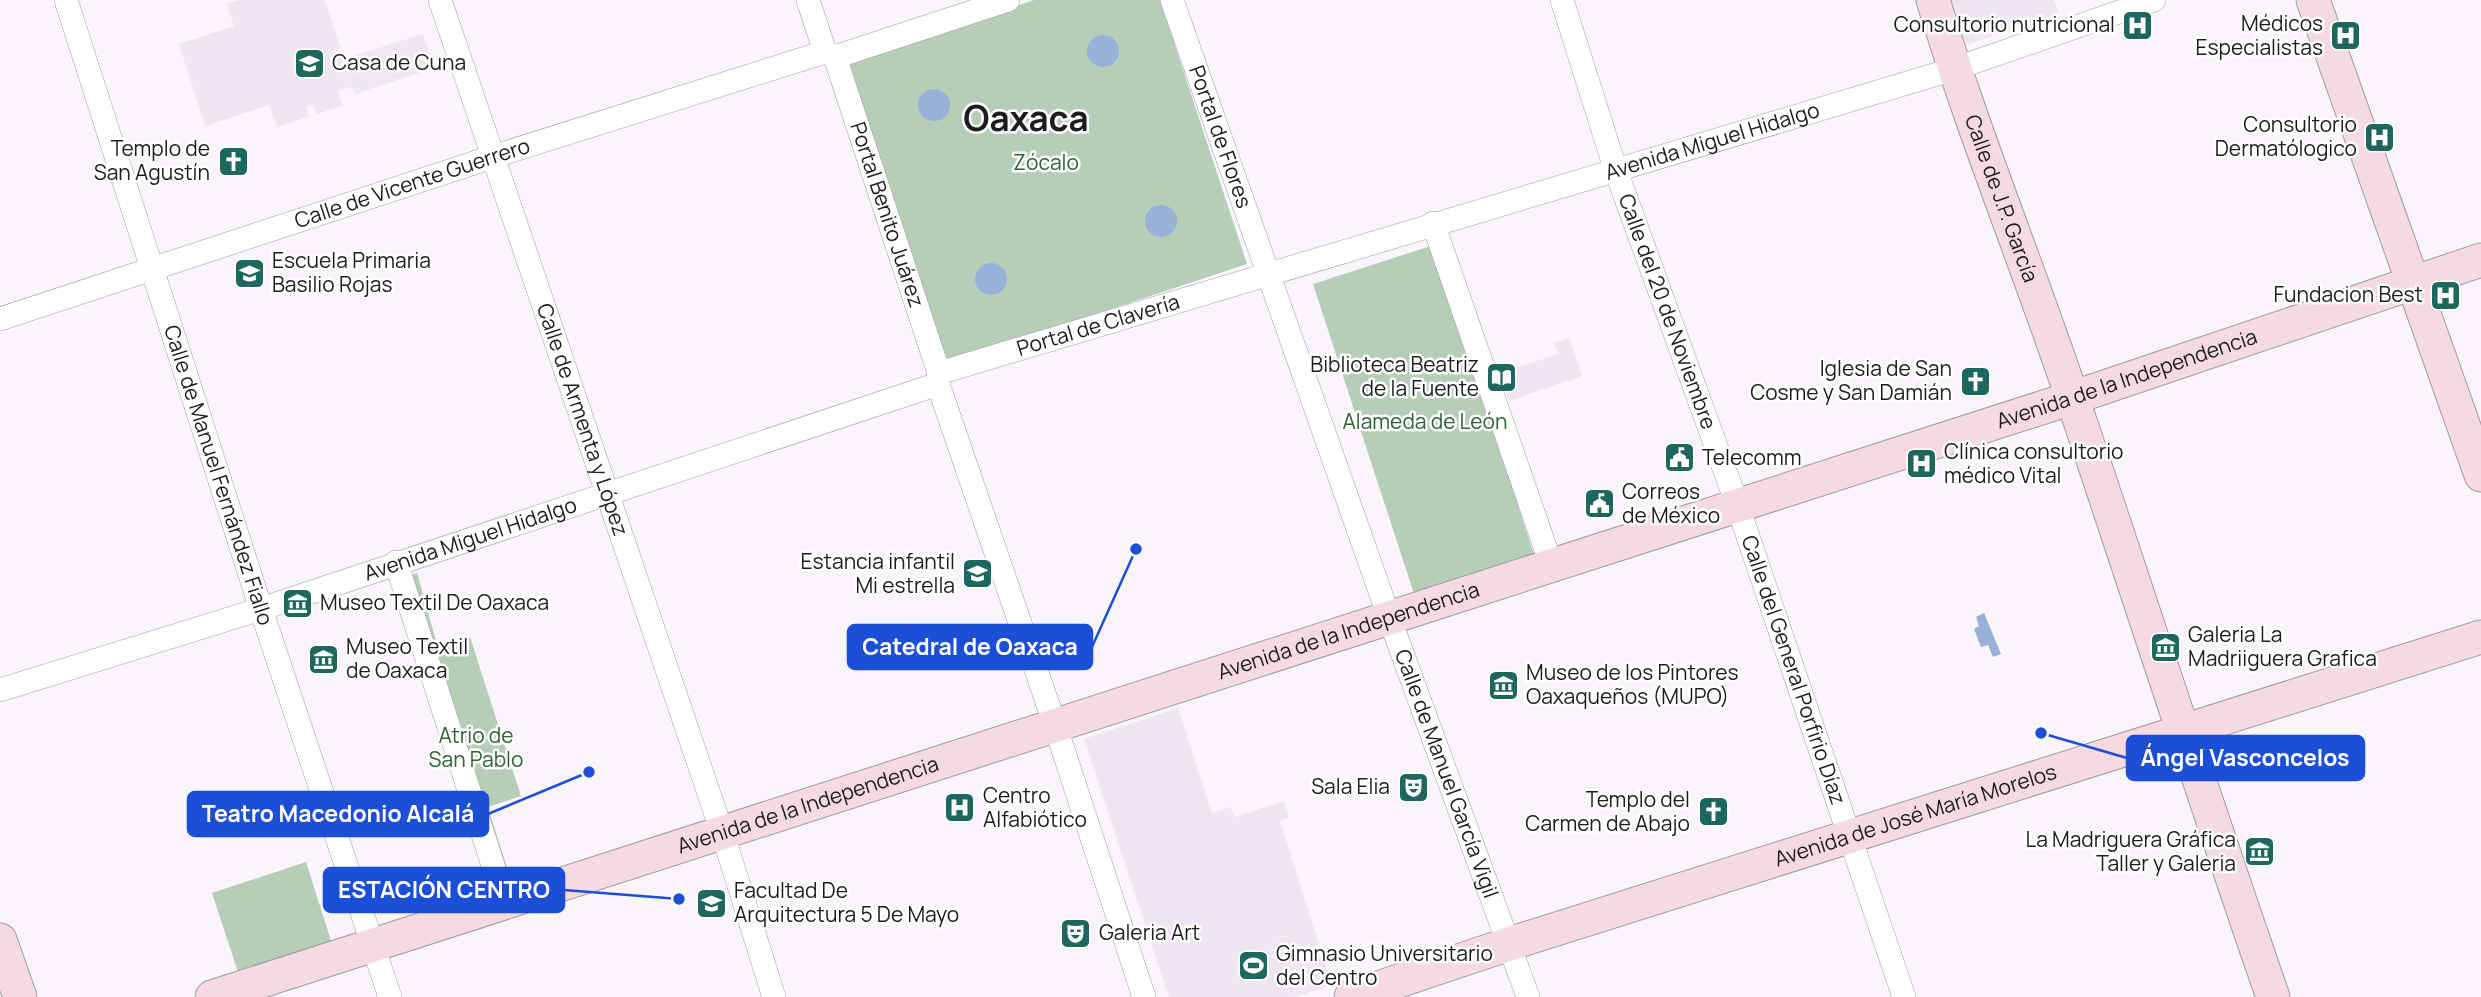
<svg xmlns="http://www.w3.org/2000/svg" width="2481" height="997" font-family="Manrope,sans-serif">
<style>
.built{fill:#eee6f1}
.park{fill:#b6ceb7}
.water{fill:#98b1d9}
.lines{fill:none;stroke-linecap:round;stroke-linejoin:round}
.street-casing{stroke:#9e9ba0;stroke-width:24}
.secondary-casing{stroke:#9e9ba0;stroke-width:35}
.street{stroke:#fff;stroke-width:23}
.secondary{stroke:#f6dae2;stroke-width:33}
.labels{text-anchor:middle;stroke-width:5;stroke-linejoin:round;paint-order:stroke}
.poi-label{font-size:21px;fill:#1d1b1d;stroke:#fff;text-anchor:start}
.street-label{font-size:21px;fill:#1d1b1d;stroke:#fff}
.park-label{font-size:21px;fill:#2d6335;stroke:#fff}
.town-label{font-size:35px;font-weight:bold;fill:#1d1b1d;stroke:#fff}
.leader{fill:none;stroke:#1d4ed8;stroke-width:2.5}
.callout-dot{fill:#1d4ed8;stroke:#fff;stroke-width:2.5}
.callout{fill:#1d4ed8;stroke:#1d4ed8;stroke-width:2.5}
.callout-label{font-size:23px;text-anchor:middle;font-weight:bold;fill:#fff}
</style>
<rect width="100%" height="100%" fill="#f9f5fb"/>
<g class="built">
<polygon points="240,0 325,0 344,59 423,34 434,68 355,94 352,87 338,91 342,106 316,114 313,104 306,107 309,116 277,127 269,105 205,126 179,44 234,26 227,4"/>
<polygon points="1951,0 2054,0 2059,14 1966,45"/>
<polygon points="1569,338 1582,376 1509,401 1500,373 1558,354 1554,343"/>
<polygon points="1178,708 1212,813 1231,807 1235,817 1284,801 1289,817 1280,821 1332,985 1294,997 1169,997 1084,739"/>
</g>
<g class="park">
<polygon points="1034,0 1160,0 1247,264 945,364 845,63"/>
<polygon points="1434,245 1536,561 1416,600 1313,284"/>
<polygon points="417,573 438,648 470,637 521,796 488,807 512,884 491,890 393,580"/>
<polygon points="306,862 331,941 238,972 212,893"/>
</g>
<g class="water">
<circle cx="1103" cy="51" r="16"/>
<circle cx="934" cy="105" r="16"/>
<circle cx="1161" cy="221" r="16"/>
<circle cx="991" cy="279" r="16"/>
<polygon points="1984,613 2001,654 1993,657 1988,645 1981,647 1974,629 1979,626 1976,617"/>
</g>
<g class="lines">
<defs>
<g id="street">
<path id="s1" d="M66,0L261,609L390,997"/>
<path id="s2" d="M440,0L724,838L774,997"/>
<polyline points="808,0 825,52"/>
<path id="s3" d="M1172,0L1389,617L1528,997"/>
<path id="s4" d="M1562,0L1615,168L1737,504L1904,997"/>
<polyline points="825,52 835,57 1008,0"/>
<path id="s5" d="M835,57L939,373"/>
<polyline points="1433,223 1551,564"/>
<path id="s6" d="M0,319L492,157L825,52"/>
<polyline points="396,562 506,906"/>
<path id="s7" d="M0,690L261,609L938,384"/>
<path id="s8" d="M1144,997L1055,725L938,384L939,373L1954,69L2154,0"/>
</g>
<g id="secondary">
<path id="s9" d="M1933,0C1974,135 2028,266 2073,400C2140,599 2204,799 2273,997"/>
<polyline points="2313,0 2481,475"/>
<polyline points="0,940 20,997"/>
<path id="s10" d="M212,997L2072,398L2481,260"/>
<path id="s11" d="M1351,997L1509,944L2481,637"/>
</g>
</defs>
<use href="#street" class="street-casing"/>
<use href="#secondary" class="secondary-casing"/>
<use href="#street" class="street"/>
<use href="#secondary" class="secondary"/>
</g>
<defs>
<symbol id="hospital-square" viewBox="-11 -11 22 22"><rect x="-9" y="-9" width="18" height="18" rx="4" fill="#1d675f" stroke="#fff"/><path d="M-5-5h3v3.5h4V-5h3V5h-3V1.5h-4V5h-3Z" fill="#fff"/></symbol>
<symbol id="school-square" viewBox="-11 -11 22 22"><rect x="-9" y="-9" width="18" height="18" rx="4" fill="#1d675f" stroke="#fff"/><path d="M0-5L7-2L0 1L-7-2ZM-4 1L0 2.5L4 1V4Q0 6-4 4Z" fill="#fff"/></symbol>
<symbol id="church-square" viewBox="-11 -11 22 22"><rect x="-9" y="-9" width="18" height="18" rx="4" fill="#1d675f" stroke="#fff"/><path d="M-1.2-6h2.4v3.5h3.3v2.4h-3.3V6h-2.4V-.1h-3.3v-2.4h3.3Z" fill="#fff"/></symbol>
<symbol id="library-square" viewBox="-11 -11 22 22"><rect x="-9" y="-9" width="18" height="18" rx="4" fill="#1d675f" stroke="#fff"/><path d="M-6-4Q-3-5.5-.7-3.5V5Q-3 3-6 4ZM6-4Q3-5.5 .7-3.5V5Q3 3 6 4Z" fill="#fff"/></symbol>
<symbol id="civic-square" viewBox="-11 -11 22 22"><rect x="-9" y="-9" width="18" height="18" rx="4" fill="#1d675f" stroke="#fff"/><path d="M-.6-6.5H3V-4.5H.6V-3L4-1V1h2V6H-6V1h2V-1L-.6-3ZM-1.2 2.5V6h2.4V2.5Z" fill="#fff"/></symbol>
<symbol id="museum-square" viewBox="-11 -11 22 22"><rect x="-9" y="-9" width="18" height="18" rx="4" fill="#1d675f" stroke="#fff"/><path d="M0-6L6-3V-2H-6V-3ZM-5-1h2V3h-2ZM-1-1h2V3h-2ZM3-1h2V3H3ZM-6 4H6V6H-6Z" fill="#fff"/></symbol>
<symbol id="theatre-square" viewBox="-11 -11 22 22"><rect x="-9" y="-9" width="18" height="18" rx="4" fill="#1d675f" stroke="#fff"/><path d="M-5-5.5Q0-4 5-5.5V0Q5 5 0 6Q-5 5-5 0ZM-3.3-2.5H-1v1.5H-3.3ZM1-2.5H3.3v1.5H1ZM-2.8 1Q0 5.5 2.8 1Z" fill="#fff"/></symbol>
<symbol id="university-square" viewBox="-11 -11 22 22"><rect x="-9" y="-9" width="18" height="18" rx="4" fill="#1d675f" stroke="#fff"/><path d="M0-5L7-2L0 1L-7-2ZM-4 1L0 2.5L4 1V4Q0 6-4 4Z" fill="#fff"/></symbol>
<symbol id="stadium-square" viewBox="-11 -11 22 22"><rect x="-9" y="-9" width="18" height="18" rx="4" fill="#1d675f" stroke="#fff"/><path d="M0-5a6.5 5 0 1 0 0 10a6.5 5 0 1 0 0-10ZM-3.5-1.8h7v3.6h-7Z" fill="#fff"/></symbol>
</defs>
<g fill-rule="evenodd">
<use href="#hospital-square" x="2120" y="8" width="35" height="35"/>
<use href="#hospital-square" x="2328" y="18" width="35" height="35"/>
<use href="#school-square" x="292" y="46" width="35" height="35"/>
<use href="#hospital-square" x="2362" y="120" width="35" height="35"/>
<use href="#church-square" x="216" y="144" width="35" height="35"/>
<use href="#school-square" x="232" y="256" width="35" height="35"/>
<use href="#hospital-square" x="2428" y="278" width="35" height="35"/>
<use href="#library-square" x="1484" y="360" width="35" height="35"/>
<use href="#church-square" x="1958" y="364" width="35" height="35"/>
<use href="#civic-square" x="1662" y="440" width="35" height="35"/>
<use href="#hospital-square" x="1904" y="446" width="35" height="35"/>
<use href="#civic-square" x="1582" y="486" width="35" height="35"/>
<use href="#school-square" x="960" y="556" width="35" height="35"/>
<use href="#museum-square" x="280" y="586" width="35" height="35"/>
<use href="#museum-square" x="2148" y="630" width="35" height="35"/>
<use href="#museum-square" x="306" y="642" width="35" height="35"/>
<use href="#museum-square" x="1486" y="668" width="35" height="35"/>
<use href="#theatre-square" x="1396" y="770" width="35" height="35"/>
<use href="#hospital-square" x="942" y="790" width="35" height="35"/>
<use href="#church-square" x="1696" y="794" width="35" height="35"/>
<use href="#museum-square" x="2242" y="834" width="35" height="35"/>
<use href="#university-square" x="694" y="886" width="35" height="35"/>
<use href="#theatre-square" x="1058" y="916" width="35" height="35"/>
<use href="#stadium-square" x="1236" y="948" width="35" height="35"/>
</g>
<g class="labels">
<g class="poi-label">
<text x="2323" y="31" text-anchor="end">Médicos<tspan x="2323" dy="24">Especialistas</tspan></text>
<text x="2115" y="32" text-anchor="end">Consultorio nutricional</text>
<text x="332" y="70">Casa de Cuna</text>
<text x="2357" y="132" text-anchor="end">Consultorio<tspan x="2357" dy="24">Dermatólogico</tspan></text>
<text x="210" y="156" text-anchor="end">Templo de<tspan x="210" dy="24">San Agustín</tspan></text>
<text x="272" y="268">Escuela Primaria<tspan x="272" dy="24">Basilio Rojas</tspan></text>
<text x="2423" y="302" text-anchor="end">Fundacion Best</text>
<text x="1479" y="372" text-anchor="end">Biblioteca Beatriz<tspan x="1479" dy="24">de la Fuente</tspan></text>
<text x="1952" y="376" text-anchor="end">Iglesia de San<tspan x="1952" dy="24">Cosme y San Damián</tspan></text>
<text x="1944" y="459">Clínica consultorio<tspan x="1944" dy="24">médico Vital</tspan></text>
<text x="1702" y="465">Telecomm</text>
<text x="1622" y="499">Correos<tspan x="1622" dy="24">de México</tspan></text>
<text x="955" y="569" text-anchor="end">Estancia infantil<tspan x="955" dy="24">Mi estrella</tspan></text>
<text x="320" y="610">Museo Textil De Oaxaca</text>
<text x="2188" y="642">Galeria La<tspan x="2188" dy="24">Madriiguera Grafica</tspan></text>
<text x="346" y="654">Museo Textil<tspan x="346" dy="24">de Oaxaca</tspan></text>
<text x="1526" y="680">Museo de los Pintores<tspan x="1526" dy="24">Oaxaqueños (MUPO)</tspan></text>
<text x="1390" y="794" text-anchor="end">Sala Elia</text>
<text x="983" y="803">Centro<tspan x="983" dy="24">Alfabiótico</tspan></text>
<text x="1690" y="807" text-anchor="end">Templo del<tspan x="1690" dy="24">Carmen de Abajo</tspan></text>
<text x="2236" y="847" text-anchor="end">La Madriguera Gráfica<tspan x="2236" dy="24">Taller y Galeria</tspan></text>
<text x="734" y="898">Facultad De<tspan x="734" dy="24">Arquitectura 5 De Mayo</tspan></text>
<text x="1099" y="940">Galeria Art</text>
<text x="1276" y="961">Gimnasio Universitario<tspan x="1276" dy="24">del Centro</tspan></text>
</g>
<g class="street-label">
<text dy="7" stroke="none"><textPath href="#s3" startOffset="145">Portal de Flores</textPath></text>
<text dy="7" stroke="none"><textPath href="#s8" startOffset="1465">Avenida Miguel Hidalgo</textPath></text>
<text dy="7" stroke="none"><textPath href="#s6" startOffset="434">Calle de Vicente Guerrero</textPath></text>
<text dy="7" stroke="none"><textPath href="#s9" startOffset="210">Calle de J.P. García</textPath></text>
<text dy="7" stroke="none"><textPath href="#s5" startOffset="166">Portal Benito Juárez</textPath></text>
<text dy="7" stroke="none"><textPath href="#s4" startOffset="329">Calle del 20 de Noviembre</textPath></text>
<text dy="7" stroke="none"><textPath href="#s8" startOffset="824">Portal de Clavería</textPath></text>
<text dy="7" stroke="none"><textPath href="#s10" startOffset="2012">Avenida de la Independencia</textPath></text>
<text dy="7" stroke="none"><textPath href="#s2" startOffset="443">Calle de Armenta y López</textPath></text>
<text dy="7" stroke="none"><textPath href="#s1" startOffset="499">Calle de Manuel Fernández Fiallo</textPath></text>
<text dy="7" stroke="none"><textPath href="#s7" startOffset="494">Avenida Miguel Hidalgo</textPath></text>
<text dy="7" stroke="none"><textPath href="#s10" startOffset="1194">Avenida de la Independencia</textPath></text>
<text dy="7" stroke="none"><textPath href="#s4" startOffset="709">Calle del General Porfirio Díaz</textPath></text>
<text dy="7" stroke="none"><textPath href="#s3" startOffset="821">Calle de Manuel García Vigil</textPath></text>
<text dy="7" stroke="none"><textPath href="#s10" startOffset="626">Avenida de la Independencia</textPath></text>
<text dy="7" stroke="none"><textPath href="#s11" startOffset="593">Avenida de José María Morelos</textPath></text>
</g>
<g class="park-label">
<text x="1046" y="170">Zócalo</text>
<text x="1425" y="429">Alameda de León</text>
<text x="476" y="743">Atrio de<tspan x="476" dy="24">San Pablo</tspan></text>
</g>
<g class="town-label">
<text x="1026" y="131">Oaxaca</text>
</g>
</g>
<path class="leader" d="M1136 549L1092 647M2041 733L2127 758M589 772L488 814M679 899L564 890"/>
<g class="callout-dot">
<circle cx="1136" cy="549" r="7"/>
<circle cx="2041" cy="733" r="7"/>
<circle cx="589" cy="772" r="7"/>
<circle cx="679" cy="899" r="7"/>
</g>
<g class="callout">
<rect x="848" y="625" width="244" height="44" rx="7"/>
<rect x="2127" y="736" width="237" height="44" rx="7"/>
<rect x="188" y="792" width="300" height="44" rx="7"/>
<rect x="324" y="868" width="240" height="44" rx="7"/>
</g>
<g class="callout-label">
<text x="970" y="655">Catedral de Oaxaca</text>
<text x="2245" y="766">Ángel Vasconcelos</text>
<text x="338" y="822">Teatro Macedonio Alcalá</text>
<text x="444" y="898">ESTACIÓN CENTRO</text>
</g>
</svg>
